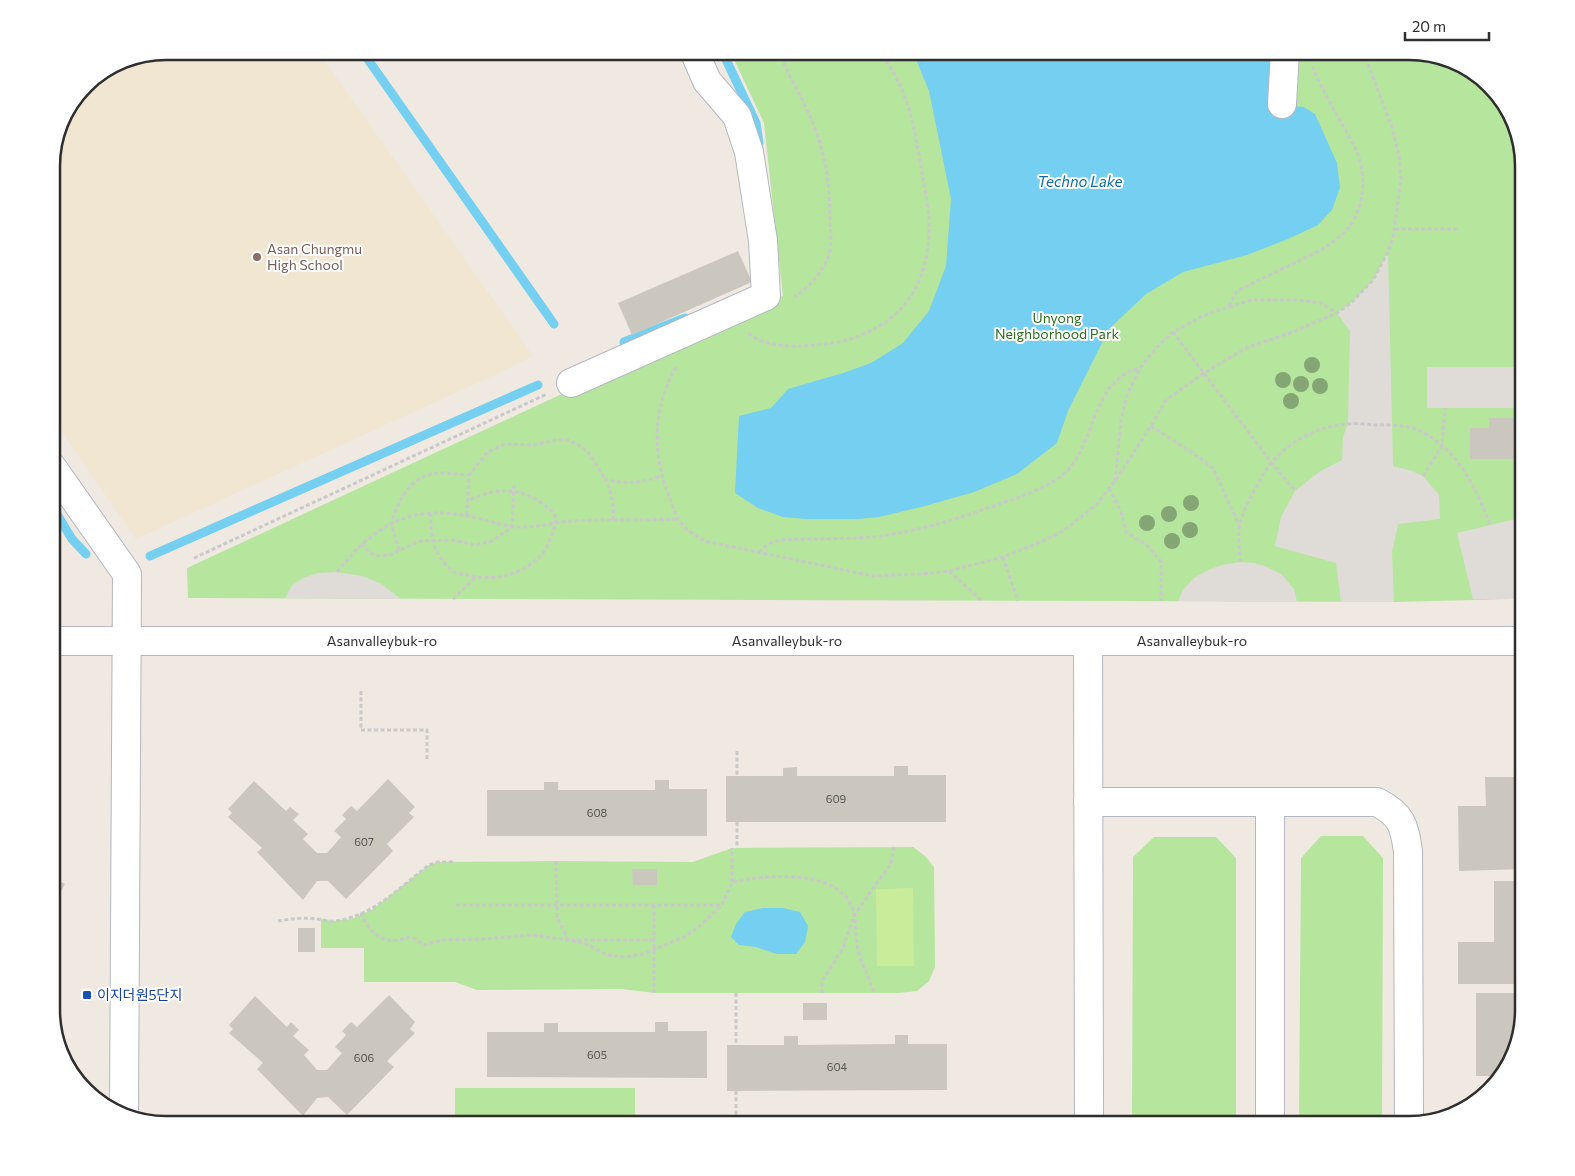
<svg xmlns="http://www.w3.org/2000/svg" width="1575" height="1176" font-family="Commissioner,'Noto Sans KR',sans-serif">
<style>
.education{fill:#f0e6d1}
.green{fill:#b6e59e}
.pitch{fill:#c9ec9a}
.plaza{fill:#dfdcd8}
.water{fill:#75cff0}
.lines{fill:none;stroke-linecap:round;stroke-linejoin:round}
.stream{stroke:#75cff0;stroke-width:9}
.building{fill:#cbc7bf}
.minor-casing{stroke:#b4b7c1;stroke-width:30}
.path{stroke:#c9c9c9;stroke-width:3;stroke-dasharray:4 2.5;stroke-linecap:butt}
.minor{stroke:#fff;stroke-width:28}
.tree{fill:#84a574}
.education-dot{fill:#8d6e63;stroke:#fff;stroke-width:2}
.transit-dot{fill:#1a4fb4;stroke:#fff;stroke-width:2}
.labels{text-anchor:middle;stroke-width:4;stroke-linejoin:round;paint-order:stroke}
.number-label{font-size:11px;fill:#555452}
.education-label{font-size:14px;fill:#785e54;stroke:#fff;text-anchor:start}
.park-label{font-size:14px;fill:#2c6e1b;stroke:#fff}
.street-label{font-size:14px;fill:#2e2e2e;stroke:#fff}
.transit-label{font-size:14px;fill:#164399;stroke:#fff;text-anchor:start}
.water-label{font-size:15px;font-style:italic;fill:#0d6fa3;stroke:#fff}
.rim{fill:none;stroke:#2e2e2e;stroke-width:2.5}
</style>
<rect width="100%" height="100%" fill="#efe9e1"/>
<polygon class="education" points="166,51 318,51 533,356 501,372 136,539 52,418 52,158 63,115 90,80 122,60"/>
<g class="green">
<polygon points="730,51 1410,51 1479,75 1512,115 1524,165 1524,591 1512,599 1394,602 188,598 187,568 674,342 783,296 764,123"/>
<polygon points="1321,836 1363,836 1383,858 1382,1125 1299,1125 1301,858"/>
<polygon points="1154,837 1216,837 1236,858 1236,1125 1132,1125 1133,857"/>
<polygon points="913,847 925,856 934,867 935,967 929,981 917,991 899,993 654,993 622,989 477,990 455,982 364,982 364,948 321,948 321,919 332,921 352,919 373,909 429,865 438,862 556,861 693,862 732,848"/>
<rect x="455" y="1088" width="180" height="37"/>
</g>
<polygon class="pitch" points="913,888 914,966 877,966 876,889"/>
<g class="plaza">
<polygon points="1388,252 1393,466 1412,471 1423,476 1439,495 1440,519 1398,524 1392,552 1394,602 1341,602 1336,563 1275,546 1281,517 1295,491 1319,472 1342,460 1343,437 1348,423 1350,331 1337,313 1351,303 1373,280"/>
<rect x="1427" y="367" width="97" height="41"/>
<polygon points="1524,517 1524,591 1512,599 1473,599 1457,533"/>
<polygon points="1240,562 1255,563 1265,566 1281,574 1294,589 1297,602 1178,601 1183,590 1194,578 1208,570 1222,565"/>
<polygon points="337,572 362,576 380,583 401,599 285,598 292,585 303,578 318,573"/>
</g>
<g class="water">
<polygon points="911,51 1270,51 1274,104 1304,107 1315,114 1337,163 1340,188 1332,210 1318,225 1288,239 1247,255 1183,272 1146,294 1109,329 1068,411 1057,443 1017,474 974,492 925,506 879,517 858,519 806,519 783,517 758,508 735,493 739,416 771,408 788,389 843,373 871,363 903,343 929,311 946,266 951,199 929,91 915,57"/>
<polygon points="763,908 783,908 800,912 808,926 805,942 796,954 776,954 756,947 739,945 731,937 736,924 745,912"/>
</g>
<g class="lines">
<g class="stream">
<polyline points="362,51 554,324"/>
<polyline points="722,51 756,123 759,143"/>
<polyline points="624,342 685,318"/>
<polyline points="52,506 72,539 86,554"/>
<polyline points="150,556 538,385"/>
</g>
</g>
<g class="building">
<polygon points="738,251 752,282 632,335 618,303"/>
<polygon points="1489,418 1524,418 1524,459 1470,459 1470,428 1489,428"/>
<polygon points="894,766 908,766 908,775 946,775 946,822 726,822 726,776 783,776 783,768 797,767 797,776 894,776"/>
<polygon points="1485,777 1524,777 1524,869 1459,871 1458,806 1486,806"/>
<polygon points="388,779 415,807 409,813 414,817 387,844 393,851 346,899 328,881 317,881 303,900 257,852 262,848 228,817 232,813 228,809 254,781 286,811 290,807 299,814 293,820 308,834 303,839 317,853 327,853 341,837 334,831 346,819 342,815 351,806 357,811"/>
<polygon points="655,780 669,780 669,789 707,789 707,836 487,836 487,790 544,790 544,782 558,782 558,790 655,790"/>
<polygon points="632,869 657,869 657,885 633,885"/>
<polygon points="51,876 65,884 54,905 51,904"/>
<polygon points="1494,881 1524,881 1524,984 1458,984 1458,942 1494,942"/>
<rect x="298" y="928" width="17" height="24"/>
<polygon points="1476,993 1524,993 1524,1011 1502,1076 1476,1076"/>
<polygon points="389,995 415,1022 410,1029 415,1033 387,1061 394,1067 347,1115 328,1097 317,1098 303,1116 257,1069 263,1063 229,1033 233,1029 229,1025 255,996 287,1027 291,1022 299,1030 293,1036 309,1050 304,1055 317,1070 327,1070 342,1053 335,1047 346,1035 342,1031 351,1022 357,1027"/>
<rect x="803" y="1003" width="24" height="17"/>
<polygon points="655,1022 668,1022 668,1031 707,1031 707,1078 487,1077 487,1032 544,1032 544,1023 558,1023 558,1032 655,1032"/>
<polygon points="895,1035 908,1035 908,1044 947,1044 947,1090 727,1091 727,1045 784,1045 784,1036 798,1036 798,1045 895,1044"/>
</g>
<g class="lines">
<defs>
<g id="minor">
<polyline points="1282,104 1285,51"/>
<polyline points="571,383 766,296 763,241 749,152 737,116 707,81 694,51"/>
<polyline points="52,467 127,574 124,1111"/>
<path id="s1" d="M51,641H1524"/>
<polyline points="1088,641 1089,1125"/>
<path d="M1088,802H1377C1402,815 1404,825 1408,851L1409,1125"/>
<polyline points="1270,1125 1270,802"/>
</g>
</defs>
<use href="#minor" class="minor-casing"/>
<g class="path">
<path d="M778,51C789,77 804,100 814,126C827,158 830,190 830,223C831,234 832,247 828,257C821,274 809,287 794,297"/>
<polyline points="1395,229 1460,229"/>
<path d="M1229,306L1237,291L1323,249C1333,242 1343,235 1350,226C1365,205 1366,175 1357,152C1351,139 1343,126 1336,114C1329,101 1323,89 1316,76L1313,67"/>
<polyline points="1173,332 1271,462 1295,491"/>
<path d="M749,333C758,345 789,347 803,346C815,345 828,344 840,342C898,327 928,290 929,230C930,210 924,187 921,167C914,125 907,84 878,51"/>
<path d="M676,367C653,407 652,451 668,494C671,502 674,511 678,519C684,529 695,535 704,541L873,576L922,574L949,571L1003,557L1043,541L1063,531L1096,505L1115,481L1151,426L1166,400L1204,373L1248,347L1290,333L1337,313L1351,303L1373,280L1388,252L1393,238L1401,178L1399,156L1392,127L1363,51"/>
<polyline points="1151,426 1197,456 1213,468 1239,525"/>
<polyline points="1423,476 1442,446 1445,408"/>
<polyline points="1115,481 1121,420 1127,395 1140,368 1158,346 1173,332 1207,314 1251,300 1297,300 1321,303 1337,313"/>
<polyline points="1109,488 1121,512 1126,532 1148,546 1161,562 1161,601"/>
<path d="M430,513C431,525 431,538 436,550C440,558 448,569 456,573C459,574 463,574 467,575C494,582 525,575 543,553C548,547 550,539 553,532C555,526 558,520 554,514C550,508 536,499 529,496C510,487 486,491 468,501"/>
<polyline points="467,515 469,475 488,452 505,444 534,445 556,440 568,440 577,444 588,452 606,480"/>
<path d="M613,520C615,505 611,494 606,480C627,484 641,483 661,476"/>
<polyline points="361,544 369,552 377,556 389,555 420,541 452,540 475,545 492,541 512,527 514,483"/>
<path d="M399,550L391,523C399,500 410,476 437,473C447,472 459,475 469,475"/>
<path d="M759,552L768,544L780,540C813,538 847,540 880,536C920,531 959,518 997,505C1017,498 1044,489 1060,477C1098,448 1088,381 1140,368"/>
<polyline points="1003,557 1018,601"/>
<polyline points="194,558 547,394"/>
<path d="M1240,562C1240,550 1237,535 1240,524C1243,510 1250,498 1257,486C1261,478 1265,470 1271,463C1289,441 1319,426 1347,424C1355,423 1365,424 1373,425C1389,425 1407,424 1422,432C1460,452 1475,487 1490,524"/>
<polyline points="949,571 982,601"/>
<path d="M337,572C373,527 408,504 467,516C486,519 504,527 523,527C539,527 556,522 572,521C607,519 643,521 678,519"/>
<polyline points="453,599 475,578"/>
<polyline points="361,691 361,730 427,730 427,761"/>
<polyline points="737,751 737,776"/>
<polyline points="737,822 737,848"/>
<polyline points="556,861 557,917 568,940 654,940"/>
<polyline points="732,882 732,848"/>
<polyline points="456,905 722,905"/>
<polyline points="654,905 654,993"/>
<path d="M361,913C367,929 381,944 399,940C404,939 406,937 411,937C415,938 420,943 424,945L443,940L482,939L531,935L568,940L586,944L607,955L624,957L643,954L684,937L700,926L722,905L732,882C765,875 836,868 852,907C858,922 854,939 859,953C863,967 870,980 874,993"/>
<path d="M278,921C290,919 303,917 316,919C322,919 328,922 335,921C372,917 400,887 429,865L438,862H455"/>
<polyline points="736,993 736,1045"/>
<polyline points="822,993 822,981 843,948 854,916 873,888 891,864 894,847"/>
<polyline points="736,1091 736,1125"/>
</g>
<use href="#minor" class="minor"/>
</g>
<g class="tree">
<circle cx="1312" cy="365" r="8"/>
<circle cx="1283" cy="380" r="8"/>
<circle cx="1301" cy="384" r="8"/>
<circle cx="1320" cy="386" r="8"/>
<circle cx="1291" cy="401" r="8"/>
<circle cx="1191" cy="503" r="8"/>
<circle cx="1169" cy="514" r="8"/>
<circle cx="1147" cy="523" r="8"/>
<circle cx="1190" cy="530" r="8"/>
<circle cx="1172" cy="541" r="8"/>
</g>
<circle class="education-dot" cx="257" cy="257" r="5"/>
<rect class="transit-dot" x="82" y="990" width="10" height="10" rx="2.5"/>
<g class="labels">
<g class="number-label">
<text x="836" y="803">609</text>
<text x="597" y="817">608</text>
<text x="364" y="846">607</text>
<text x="597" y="1059">605</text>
<text x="364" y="1062">606</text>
<text x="837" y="1071">604</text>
</g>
<g class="education-label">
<text x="267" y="254">Asan Chungmu<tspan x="267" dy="16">High School</tspan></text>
</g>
<g class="park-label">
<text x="1057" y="323">Unyong<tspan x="1057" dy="16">Neighborhood Park</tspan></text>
</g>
<g class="street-label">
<text dy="5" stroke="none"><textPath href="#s1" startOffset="331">Asanvalleybuk-ro</textPath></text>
<text dy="5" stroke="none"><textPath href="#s1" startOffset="736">Asanvalleybuk-ro</textPath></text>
<text dy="5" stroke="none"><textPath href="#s1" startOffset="1141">Asanvalleybuk-ro</textPath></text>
</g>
<g class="transit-label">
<text x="97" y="1000">이지더원5단지</text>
</g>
<g class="water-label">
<text x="1080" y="187">Techno Lake</text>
</g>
</g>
<path d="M0 0H1575V1176H0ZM166 60H1409A106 106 0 0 1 1515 166V1010A106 106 0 0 1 1409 1116H166A106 106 0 0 1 60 1010V166A106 106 0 0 1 166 60Z" fill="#fff" fill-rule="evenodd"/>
<path class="rim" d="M166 60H1409A106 106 0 0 1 1515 166V1010A106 106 0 0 1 1409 1116H166A106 106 0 0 1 60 1010V166A106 106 0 0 1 166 60Z"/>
<path d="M1405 32v8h84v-8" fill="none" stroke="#2e2e2e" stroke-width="2.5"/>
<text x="1412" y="32" font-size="15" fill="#2e2e2e" stroke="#ffffff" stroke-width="4" paint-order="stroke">20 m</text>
</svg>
